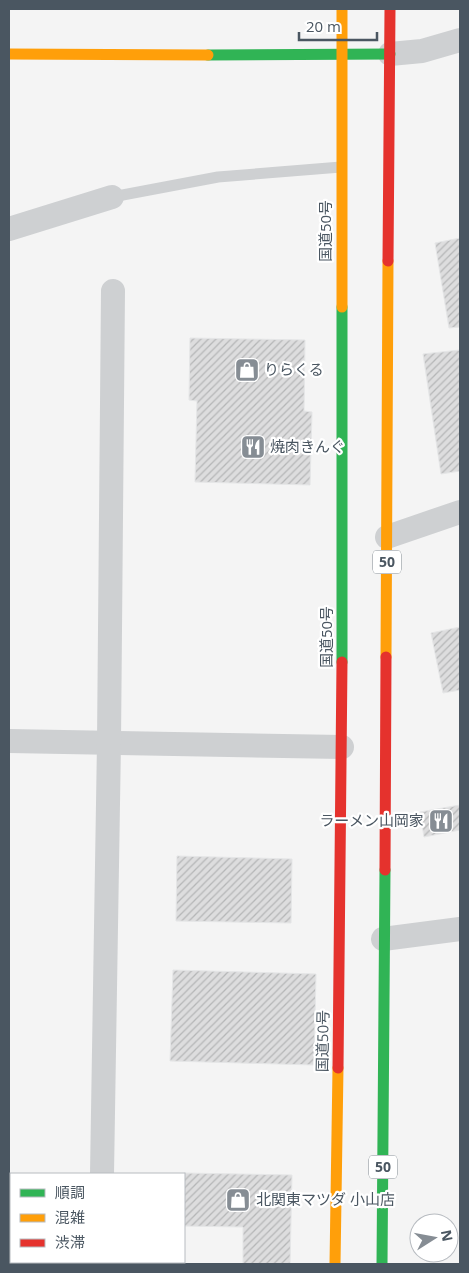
<svg xmlns="http://www.w3.org/2000/svg" width="469" height="1273" font-family="'Open Sans','Noto Sans JP',sans-serif">
<style>
.building{fill:url(#building-hatch);stroke:#e5e6e7}
.lines{fill:none;stroke-linecap:round;stroke-linejoin:round}
.lane{stroke:#ced0d2;stroke-width:11}
.street{stroke:#ced0d2;stroke-width:24}
.fast{stroke:#30b455;stroke-width:11}
.slow{stroke:#ff9f0a;stroke-width:11}
.jam{stroke:#e5322d;stroke-width:11}
.labels{text-anchor:middle;stroke-width:4.5;stroke-linejoin:round;paint-order:stroke}
.shield{fill:#fff;stroke:#808990;stroke-width:1}
.shield-label{font-size:14px;font-weight:bold;fill:#4a5661}
.street-label{font-size:15px;fill:#4a5661;stroke:#fff}
.poi-label{font-size:15px;fill:#4a5661;stroke:#fff;text-anchor:start}
</style>
<defs>
<pattern id="building-hatch" width="6" height="6" patternUnits="userSpaceOnUse" patternTransform="scale(1.25)"><rect width="6" height="6" fill="#ddddde"/><path d="M-1 1l2-2M0 6l6-6M5 7l2-2" fill="none" stroke="#b5b6b7"/></pattern>
</defs>
<rect width="100%" height="100%" fill="#f4f4f4"/>
<g class="building">
<polygon points="460,238 460,327 449,328 435,243"/>
<polygon points="190,338 305,340 304,411 312,412 310,485 195,482 197,401 189,400"/>
<polygon points="460,350 460,471 441,474 423,354"/>
<polygon points="460,627 460,690 443,693 431,633"/>
<polygon points="460,805 460,830 424,837 420,812"/>
<polygon points="177,856 292,859 291,923 176,921"/>
<polygon points="173,970 316,974 314,1065 170,1061"/>
<polygon points="184,1173 292,1175 290,1264 243,1264 243,1227 184,1226"/>
</g>
<g class="lines">
<polyline class="lane" points="112,197 218,177 341,167"/>
<g class="street">
<polyline points="390,54 422,51 460,40"/>
<polyline points="9,229 112,197"/>
<polyline points="387,537 460,512"/>
<polyline points="9,741 342,747"/>
<polyline points="383,939 460,929"/>
<polyline points="102,1174 109,742 113,291"/>
<polyline points="101,1264 101,1262"/>
</g>
<g class="fast">
<polyline points="208,55 390,54"/>
<polyline points="342,307 342,662"/>
<polyline points="382,1264 385,870"/>
</g>
<g class="slow">
<polyline points="342,9 342,307"/>
<polyline points="9,54 208,55"/>
<polyline points="386,657 388,261"/>
<polyline points="335,1264 338,1068"/>
</g>
<g class="jam">
<polyline points="388,261 390,9"/>
<polyline points="385,870 386,657"/>
<polyline points="338,1068 342,662"/>
</g>
</g>
<defs>
<symbol id="shop-square" viewBox="-11 -11 22 22"><rect x="-9" y="-9" width="18" height="18" rx="4" fill="#868d94" stroke="#fff"/><path d="M-5-2.5h2.3a2.7 3.5 0 0 1 5.4 0H5L5.5 6h-11ZM-1.5-2.5h3a1.5 2.3 0 0 0-3 0Z" fill="#fff"/></symbol>
<symbol id="restaurant-square" viewBox="-11 -11 22 22"><rect x="-9" y="-9" width="18" height="18" rx="4" fill="#868d94" stroke="#fff"/><path d="M-5-6h1v4h1v-4h1v4h1v-4h1v5L-1.5 .5V6h-2V.5L-5-1ZM5-6V6H3V1.5H1.5Q1.5-4 5-6Z" fill="#fff"/></symbol>
</defs>
<g fill-rule="evenodd">
<use href="#shop-square" x="233" y="356" width="28" height="28"/>
<use href="#restaurant-square" x="239" y="433" width="28" height="28"/>
<use href="#restaurant-square" x="427" y="807" width="28" height="28"/>
<use href="#shop-square" x="224" y="1186" width="28" height="28"/>
</g>
<g class="labels">
<g class="shield">
<rect x="373" y="550.5" width="28" height="23" rx="4"/>
<rect x="369" y="1155.5" width="28" height="23" rx="4"/>
</g>
<g class="shield-label">
<text x="387" y="567">50</text>
<text x="383" y="1172">50</text>
</g>
<g class="street-label">
<text transform="translate(326 231) rotate(-90)" y="5">国道50号</text>
<text transform="translate(327 637) rotate(-90)" y="5">国道50号</text>
<text transform="translate(323 1041) rotate(-89)" y="5">国道50号</text>
</g>
<g class="poi-label">
<text x="264" y="375">りらくる</text>
<text x="270" y="452">焼肉きんぐ</text>
<text x="424" y="826" text-anchor="end">ラーメン山岡家</text>
<text x="256" y="1205">北関東マツダ 小山店</text>
</g>
</g>
<rect width="469" height="1273" fill="none" stroke="#4a5661" stroke-width="20"/>
<rect x="10" y="1173" width="175" height="90" fill="#ffffff" stroke="#b7bbc0"/>
<rect x="20" y="1189" width="25" height="8" fill="#30b455" stroke="#b7bbc0"/>
<text x="55" y="1198" font-size="15" fill="#4a5661">順調</text>
<rect x="20" y="1214" width="25" height="8" fill="#ff9f0a" stroke="#b7bbc0"/>
<text x="55" y="1223" font-size="15" fill="#4a5661">混雑</text>
<rect x="20" y="1239" width="25" height="8" fill="#e5322d" stroke="#b7bbc0"/>
<text x="55" y="1248" font-size="15" fill="#4a5661">渋滞</text>
<g transform="translate(434 1238) rotate(79)"><circle r="24" fill="#ffffff" stroke="#b7bbc0"/>
<path d="M0-4L9 19L0 12L-9 19Z" fill="#868d94"/>
<text y="-8" font-size="14" font-weight="bold" text-anchor="middle" fill="#4a5661">N</text>
</g>
<path d="M299 32v8h78v-8" fill="none" stroke="#4a5661" stroke-width="2.5"/>
<text x="306" y="32" font-size="15" fill="#4a5661" stroke="#ffffff" stroke-width="4" paint-order="stroke">20 m</text>
</svg>
